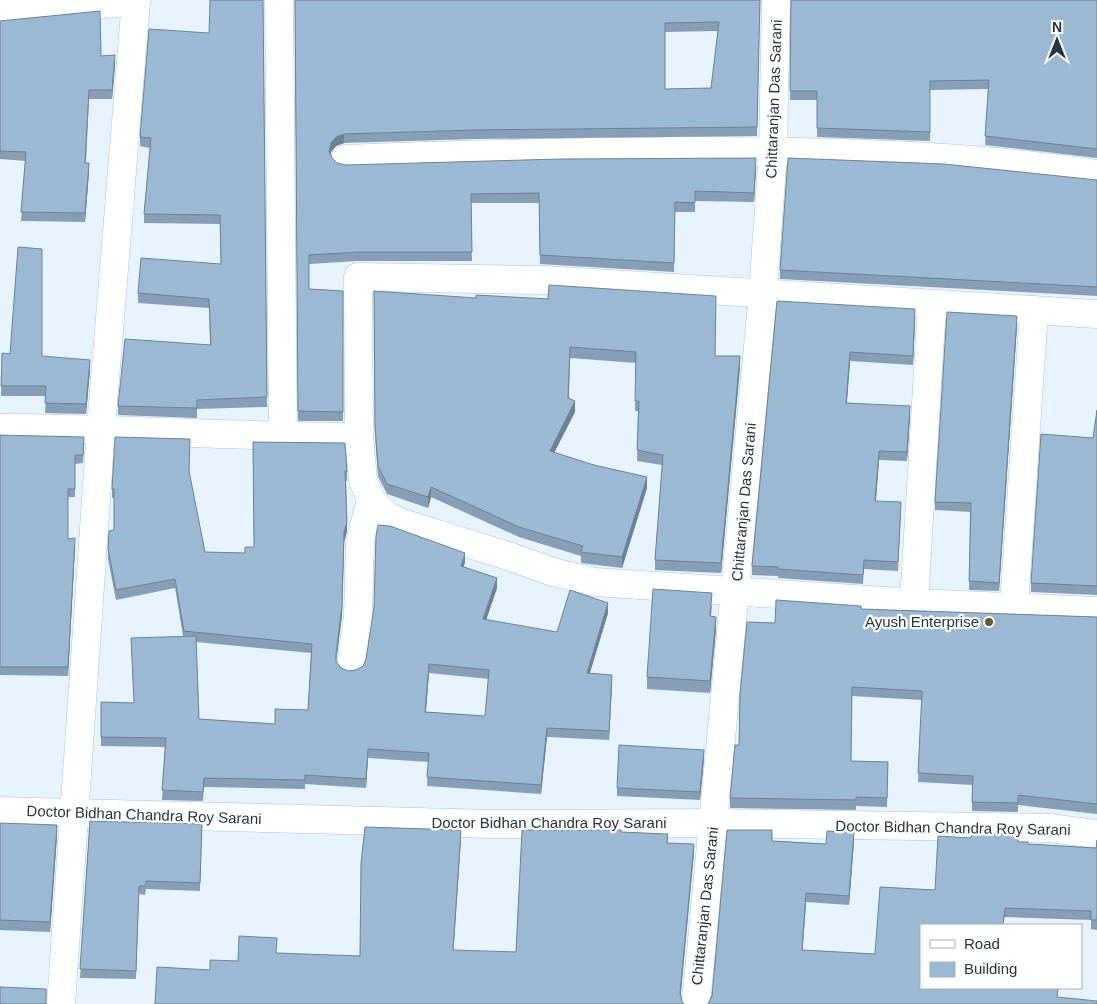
<svg xmlns="http://www.w3.org/2000/svg" width="1097" height="1004" font-family="Arial,sans-serif">
<style>
.lines{fill:none;stroke-linecap:round;stroke-linejoin:round}
.street-casing{stroke:#a8c6e1;stroke-width:29}
.street{stroke:#fff;stroke-width:28}
.wall{fill:#869fb6;fill-rule:evenodd}
.shaded-wall{fill:#6d8294}
.building{fill:#9cb9d4;stroke:#6d8294;fill-rule:evenodd}
.poi-dot{fill:#655925;stroke:#fff;stroke-width:2}
.labels{text-anchor:middle;stroke-width:4.5;stroke-linejoin:round;paint-order:stroke}
.street-label{font-size:15px;fill:#28343f;stroke:#fff}
.poi-label{font-size:15px;fill:#28343f;stroke:#fff;text-anchor:end}
</style>
<rect width="100%" height="100%" fill="#e7f3ff"/>
<g class="lines">
<defs>
<g id="street">
<polyline points="279,0 283,437"/>
<polyline points="0,14 136,1"/>
<path d="M345,159C460,154 574,152 689,151C826,151 962,154 1097,174"/>
<polyline points="1097,314 545,280 358,277 359,437 363,480 371,500 387,516 399,522 508,556 553,572 595,582 914,603 1097,611"/>
<path d="M0,428C120,428 239,437 359,437"/>
<polyline points="914,603 932,304"/>
<polyline points="1014,607 1034,310"/>
<polyline points="351,665 358,616 360,542 371,500"/>
<polyline points="0,811 493,824 713,823 1049,828 1097,834"/>
<polyline points="61,1004 101,428 136,0"/>
<polyline points="696,1004 763,293 773,151 776,0"/>
</g>
</defs>
<use href="#street" class="street-casing"/>
<use href="#street" class="street"/>
</g>
<g class="wall">
<polygon points="263,0 267,407 197,409 197,418 118,415 118,406 210,345 209,308 138,303 138,293 221,264 220,224 144,223 144,214 150,148 140,146 140,137 209,33"/>
<path d="M295,0H760L757,136L474,139L344,143L336,146L331,152V154L332,158L337,163L346,165L756,167L754,202L695,201V212H675L674,272L540,264L539,203H471L472,261H358L309,264V289L343,291V421H298ZM718,31L711,88L665,89V32Z"/>
<polygon points="791,0 1097,0 1097,158 985,145 988,89 930,90 930,141 817,137 817,100 790,100"/>
<polygon points="0,21 101,56 115,64 112,99 89,99 86,163 89,172 85,222 21,221 26,161 0,159"/>
<polygon points="1095,180 1097,180 1097,296 780,279 780,270"/>
<polygon points="374,291 715,356 740,367 721,573 655,570 655,560 662,465 637,461 638,411 635,411 636,363 570,358 569,398 575,412 554,452 647,488 622,568 581,563 581,556 519,537 431,497 428,508 387,494 378,476 375,436"/>
<polygon points="777,301 915,318 913,365 850,361 847,403 910,415 907,461 879,460 876,501 901,511 898,571 864,569 863,584 778,578 778,576 752,575 752,566"/>
<polygon points="1017,325 999,591 969,590 970,512 935,510 935,502"/>
<polygon points="2,353 42,356 90,370 86,414 45,413 46,396 1,396"/>
<polygon points="1097,410 1097,595 1031,592 1031,583 1093,438"/>
<polygon points="0,435 84,445 83,463 75,464 75,497 68,497 68,539 75,546 68,676 0,675"/>
<path d="M253,442L347,472V481H346L347,531L344,542L342,615L336,659V661L341,668L348,671L356,670L363,666L465,562L464,567L497,588L486,620L557,632L608,613L589,674L612,684L609,740L547,737L541,794L427,786L428,762L368,758L366,788L305,784V789L204,787L203,801L162,800L165,747L101,746V702L134,703L183,636L175,588L116,600L108,559V549L114,530V498H112V489L189,471L205,552L245,553L254,547ZM196,642L311,653L308,710L275,724L199,719ZM429,673L489,679L485,716L426,712Z"/>
<polygon points="712,605 711,617 716,629 710,693 647,689 647,677"/>
<polygon points="861,609 1097,617 1097,814 1018,805 1018,812 972,811 972,785 918,782 922,700 852,696 851,761 888,762 887,807 856,806 856,810 730,808 730,798 739,745 775,623"/>
<polygon points="704,758 700,800 617,796 617,788"/>
<polygon points="90,821 202,824 200,891 146,889 145,895 139,894 136,979 80,978"/>
<polygon points="0,823 57,835 50,932 0,930"/>
<polygon points="1097,840 1097,930 1091,929 1091,920 1005,917 921,988 1058,988 708,1004 772,841 826,844 854,841 849,905 806,902 802,950 875,954 935,890 1018,842 1028,844 1096,848"/>
</g>
<g class="shaded-wall">
<polygon points="115,55 115,64 112,99 112,90"/>
<polygon points="344,134 344,143 336,146 331,152 329,160 329,151 331,143 336,137"/>
<polygon points="756,158 756,167 754,202 754,193"/>
<polygon points="89,163 89,172 85,222 85,213"/>
<polygon points="915,309 915,318 913,365 913,356"/>
<polygon points="1017,316 1017,325 999,591 999,583"/>
<polygon points="850,352 850,361 846,412 846,403"/>
<polygon points="740,356 740,367 721,573 721,563"/>
<polygon points="90,360 90,370 86,414 86,404"/>
<polygon points="575,401 575,412 550,461 550,451"/>
<polygon points="910,406 910,415 907,461 907,452"/>
<polygon points="879,451 879,460 875,510 875,501"/>
<polygon points="647,477 647,488 622,568 622,557"/>
<polygon points="431,487 431,497 428,508 428,497"/>
<polygon points="347,522 347,531 344,542 342,615 336,663 344,532"/>
<polygon points="75,538 75,546 68,676 68,667"/>
<polygon points="465,553 465,562 461,575 461,566"/>
<polygon points="497,578 497,588 483,629 483,619"/>
<polygon points="608,603 608,613 587,683 587,673"/>
<polygon points="716,617 716,629 710,693 710,681"/>
<polygon points="429,664 429,673 425,721 425,712"/>
<polygon points="612,675 612,684 609,740 609,731"/>
<polygon points="547,728 547,737 541,794 541,785"/>
<polygon points="368,749 368,758 366,788 366,779"/>
<polygon points="704,750 704,758 700,800 700,792"/>
<polygon points="57,825 57,835 50,932 50,922"/>
<polygon points="461,830 461,839 453,959 453,950"/>
<polygon points="854,832 854,841 849,905 849,896"/>
<polygon points="694,844 694,853 680,1003 680,993"/>
<polygon points="806,893 806,902 802,959 802,950"/>
</g>
<g class="building">
<polygon points="210,0 263,0 267,397 197,400 197,408 118,406 125,339 211,345 209,299 138,293 141,258 221,264 220,215 144,214 151,138 140,137 149,29 209,33"/>
<path d="M295,0H760L757,127L474,130L344,134L336,137L331,143L329,151L332,158L337,163L346,165L560,159L756,158L754,193L695,191V203L675,202L674,263L540,255L539,193L471,194L472,252H358L309,255V289L343,291V412L298,411ZM719,22L711,88L665,89V23Z"/>
<polygon points="791,0 1097,0 1097,149 985,136 989,80 930,81 930,132 817,128 817,91 790,91"/>
<polygon points="100,11 101,56 115,55 112,90 89,90 85,163 89,163 85,213 21,212 26,152 0,151 0,21"/>
<polygon points="788,158 944,164 1097,180 1097,287 780,270"/>
<polygon points="18,247 42,249 42,356 90,360 86,404 45,403 46,386 1,386 2,353 10,354"/>
<polygon points="549,285 716,296 715,356 740,356 721,563 655,560 663,455 637,450 639,401 635,401 636,352 570,347 568,398 575,401 550,451 594,465 647,477 622,557 581,552 583,546 519,527 431,487 428,497 387,484 378,466 375,426 374,291 476,298 476,295 548,299"/>
<polygon points="777,301 915,309 913,356 850,352 846,403 910,406 907,452 879,451 875,501 901,502 898,562 864,560 863,575 778,569 778,567 752,566"/>
<polygon points="947,312 1017,316 999,583 969,581 971,503 935,502"/>
<polygon points="1097,410 1097,586 1031,583 1041,434 1093,438"/>
<polygon points="0,435 84,437 83,455 75,455 75,489 68,489 68,539 75,538 68,667 0,667"/>
<path d="M115,437L190,439L189,471L205,552L245,553V547H254L253,442L345,443L347,472L345,471L347,522L344,532L342,606L336,654V661L341,668L348,671L356,670L363,666L366,659L374,607L376,535L378,525L390,526L465,553L461,566L497,578L483,619L557,632L570,590L608,603L587,673L612,675L609,731L547,728L541,785L427,777L429,753L368,749L366,779L305,775V780L204,778L203,792L162,790L166,738L101,737V702L134,703L131,638L196,636L199,719L275,724V709L308,710L312,644L184,631L175,579L116,590L108,549L109,531L114,530V489H112ZM429,664L489,670L485,716L425,712Z"/>
<polygon points="653,589 712,593 710,616 716,617 710,681 647,677"/>
<polygon points="776,600 861,606 861,609 1097,617 1097,804 1018,795 1018,803 972,802 973,776 918,773 922,691 852,687 851,761 888,762 887,798 856,797 856,800 730,798 735,745 739,745 740,694 747,622 775,623"/>
<polygon points="619,745 704,750 700,792 617,788"/>
<polygon points="90,821 202,824 200,883 146,881 145,886 139,886 136,971 80,969"/>
<polygon points="0,823 57,825 50,922 0,920"/>
<polygon points="365,827 461,830 453,950 516,952 522,830 621,830 621,832 668,834 667,843 694,844 680,993 682,1001 684,1004 155,1004 157,967 210,970 210,960 238,961 239,936 277,938 276,953 360,956 361,863"/>
<polygon points="727,830 772,830 772,841 826,844 827,831 854,832 849,896 806,893 802,950 875,954 880,887 935,890 938,836 971,838 971,833 1018,834 1018,842 1028,842 1028,844 1096,848 1097,840 1097,920 1091,920 1091,911 1005,908 1003,925 921,925 921,988 1058,988 1057,997 1097,1001 1097,1004 708,1004 712,996"/>
<polygon points="0,987 46,989 46,1004 0,1004"/>
</g>
<circle class="poi-dot" cx="989" cy="622" r="5"/>
<g class="labels">
<g class="street-label">
<text transform="translate(774 99) rotate(-88)" y="5">Chittaranjan Das Sarani</text>
<text transform="translate(744 502) rotate(-85)" y="5">Chittaranjan Das Sarani</text>
<text transform="translate(144 815) rotate(2)" y="5">Doctor Bidhan Chandra Roy Sarani</text>
<text x="549" y="828">Doctor Bidhan Chandra Roy Sarani</text>
<text transform="translate(953 828) rotate(1)" y="5">Doctor Bidhan Chandra Roy Sarani</text>
<text transform="translate(705 906) rotate(-84)" y="5">Chittaranjan Das Sarani</text>
</g>
<g class="poi-label">
<text x="979" y="627">Ayush Enterprise</text>
</g>
</g>
<rect x="920" y="924" width="162" height="65" fill="#ffffff" stroke="#a9aeb2"/>
<rect x="930" y="940" width="25" height="8" fill="#ffffff" stroke="#a9aeb2"/>
<text x="964" y="949" font-size="15" fill="#28343f">Road</text>
<rect x="930" y="962" width="25" height="15" fill="#9cb9d4" stroke="#a9aeb2"/>
<text x="964" y="974" font-size="15" fill="#28343f">Building</text>
<g transform="translate(1057 40)" stroke="#ffffff" stroke-width="4" paint-order="stroke">
<path d="M0-4L9 19L0 12L-9 19Z" fill="#28343f"/>
<text y="-8" font-size="14" font-weight="bold" text-anchor="middle" fill="#28343f">N</text>
</g>
</svg>
